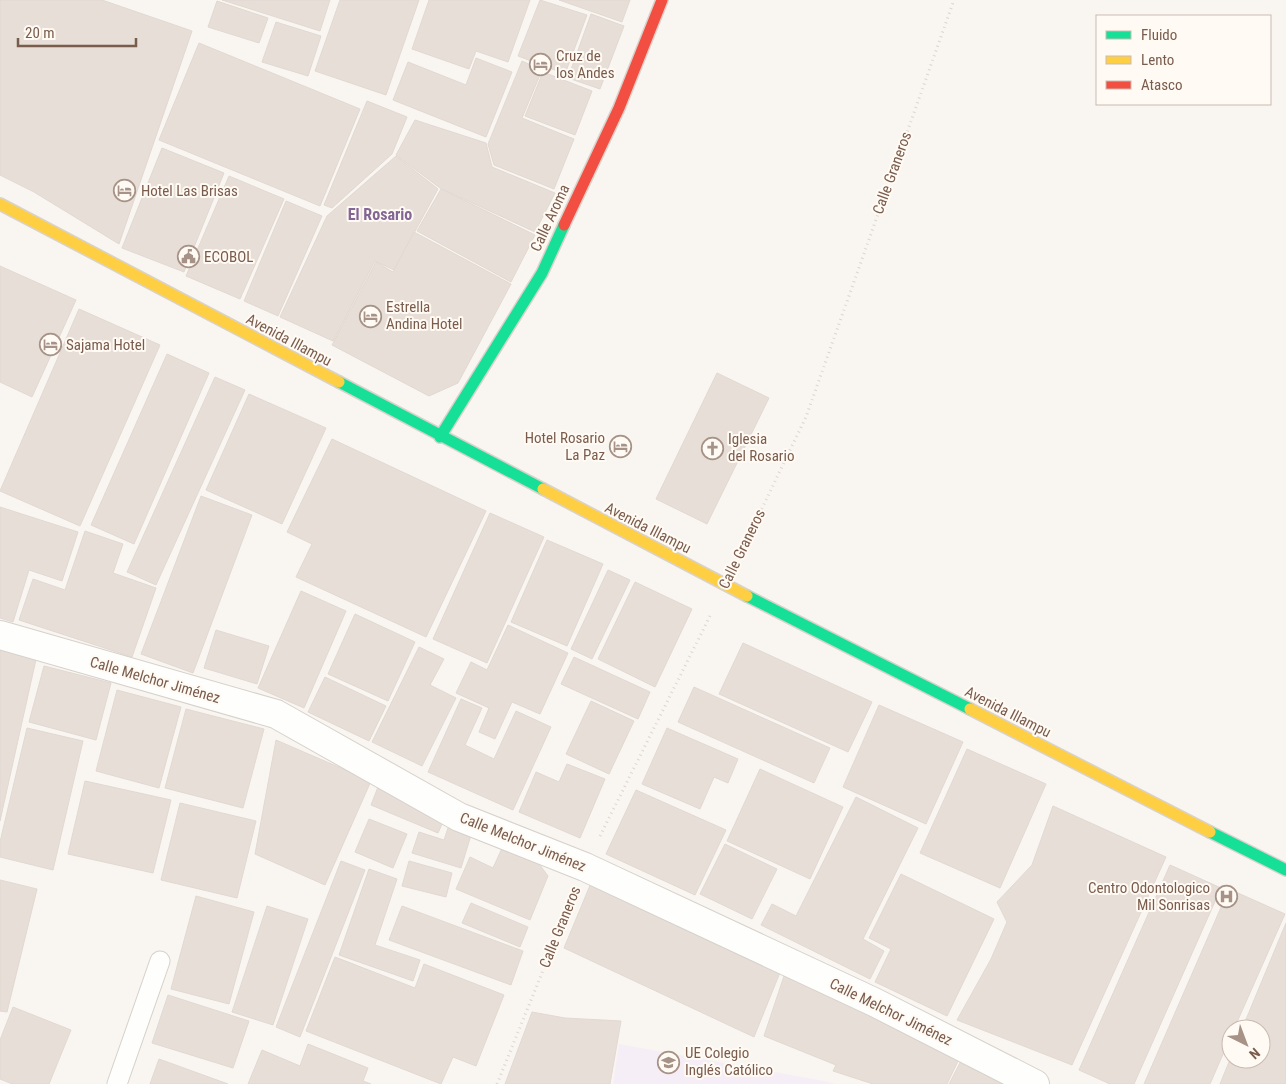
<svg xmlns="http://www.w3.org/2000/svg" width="1286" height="1084" font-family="'Roboto Condensed',sans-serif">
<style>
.education{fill:#f6eef6}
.building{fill:#e6ded7;stroke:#e2d8d2}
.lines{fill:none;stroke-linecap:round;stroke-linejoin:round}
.lane-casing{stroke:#d7d1cb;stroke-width:21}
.street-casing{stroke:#d7d1cb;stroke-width:30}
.fast-casing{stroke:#d9d2cb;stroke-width:14}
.slow-casing{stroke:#d9d2cb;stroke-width:14}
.jam-casing{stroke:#d9d2cb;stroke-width:14}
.path{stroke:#dcd5d0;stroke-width:3;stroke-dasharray:1 4;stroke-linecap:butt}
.lane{stroke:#fefefd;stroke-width:19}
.street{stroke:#fefefd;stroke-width:28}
.fast{stroke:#16e098;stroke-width:11}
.slow{stroke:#ffcf43;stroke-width:11}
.jam{stroke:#f24e42;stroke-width:11}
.labels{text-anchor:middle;stroke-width:4;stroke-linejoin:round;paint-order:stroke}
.poi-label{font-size:15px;fill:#7a5c4d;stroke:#fffaf3;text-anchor:start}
.street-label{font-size:15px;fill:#7a5c4d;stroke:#fffaf3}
.neighbourhood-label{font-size:16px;font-weight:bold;fill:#846695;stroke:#fffaf3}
</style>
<rect width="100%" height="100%" fill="#f9f5f0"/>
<polygon class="education" points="619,1044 824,1081 836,1084 613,1084"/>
<g class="building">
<polygon points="0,0 102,0 192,31 119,244 34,192 0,175"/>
<polygon points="222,0 330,0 320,31"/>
<polygon points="340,0 419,0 386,95 315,71"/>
<polygon points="429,0 530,0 508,62 476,51 469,69 412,49"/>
<polygon points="540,0 587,15 565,74 518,56"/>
<polygon points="559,0 630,0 622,22"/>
<polygon points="217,1 268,18 259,43 208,27"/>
<polygon points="591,14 624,26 600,89 568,78"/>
<polygon points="276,22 321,36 308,76 262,62"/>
<polygon points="199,43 360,109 320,206 159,140"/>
<polygon points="476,58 512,72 486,137 393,100 408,62 466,85"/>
<polygon points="522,61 542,70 522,118 574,139 554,189 494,165 488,144"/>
<polygon points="543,72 592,91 575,135 525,116"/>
<polygon points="367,101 407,117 392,154 332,208 324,205"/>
<polygon points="415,120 486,143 492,167 555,193 535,232 440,188 396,155"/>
<polygon points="162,148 224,173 184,272 122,248"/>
<polygon points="396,156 438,189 394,270 375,261 333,341 280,317 327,216"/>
<polygon points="229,176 284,199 240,299 186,276"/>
<polygon points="441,189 535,235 511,282 417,231"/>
<polygon points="286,201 322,216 278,316 244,301"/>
<polygon points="414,232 511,284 458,383 429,396 332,345 376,262 393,272"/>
<polygon points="0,266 76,300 32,397 0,382"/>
<polygon points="79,309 160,345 80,526 0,491"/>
<polygon points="167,354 209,373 134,544 91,525"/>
<polygon points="717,373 769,398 707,524 656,499"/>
<polygon points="215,377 245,390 156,585 127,572"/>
<polygon points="249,394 326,428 282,524 206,490"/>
<polygon points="332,439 486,511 426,637 296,577 312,544 287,532"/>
<polygon points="201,496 252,515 193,673 141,654"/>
<polygon points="0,507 78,532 62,581 29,570 13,622 0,618"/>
<polygon points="490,513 544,537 487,663 433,639"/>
<polygon points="85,531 123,544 113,573 156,588 132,657 19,620 33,579 65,590"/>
<polygon points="547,540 603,564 567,646 511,622"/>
<polygon points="608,570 630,580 592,659 571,649"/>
<polygon points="635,582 692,609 655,687 598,659"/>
<polygon points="301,591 346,611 304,708 258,688"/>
<polygon points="355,614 415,642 388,701 328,674"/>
<polygon points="508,625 568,653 540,714 512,702 495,739 479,732 489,708 456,693 471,662 487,670"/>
<polygon points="216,630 269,646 257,684 204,668"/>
<polygon points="743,643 872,702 848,752 719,694"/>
<polygon points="419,647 444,659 430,685 456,698 422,766 372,742"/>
<polygon points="0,648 37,655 0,821"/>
<polygon points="574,657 650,692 638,719 561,684"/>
<polygon points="44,666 111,683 96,740 29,722"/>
<polygon points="325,677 386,706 369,741 308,712"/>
<polygon points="694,687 830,748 814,783 678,722"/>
<polygon points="117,690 181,707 159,788 96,771"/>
<polygon points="461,699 482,708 465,745 494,759 516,711 551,727 513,810 428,772"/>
<polygon points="591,701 634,721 609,774 566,754"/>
<polygon points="879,705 963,742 926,824 843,787"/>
<polygon points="186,709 264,729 243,808 165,788"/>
<polygon points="27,728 83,741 53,870 0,857 0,842"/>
<polygon points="667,728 738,759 728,783 714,777 700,809 642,784"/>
<polygon points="276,740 371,781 325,885 255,854"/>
<polygon points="967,749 1046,784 1000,888 920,853"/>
<polygon points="567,764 605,779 580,838 519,812 536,772 559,782"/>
<polygon points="760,769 843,807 810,879 727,841"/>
<polygon points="85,781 171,800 153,873 68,854"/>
<polygon points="378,787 446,815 438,833 371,805"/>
<polygon points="636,790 726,830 695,895 606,854"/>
<polygon points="856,797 918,828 863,939 884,951 870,979 761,925 772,904 796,916"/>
<polygon points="180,803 256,821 237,898 161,880"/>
<polygon points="1053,806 1166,857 1072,1065 957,1020 991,959 1007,922 997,902 1032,865"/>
<polygon points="369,819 407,834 393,868 355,852"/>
<polygon points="448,828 471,835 461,868 412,853 419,832 444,840"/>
<polygon points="725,844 777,869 752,919 700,894"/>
<polygon points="503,846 537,861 548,876 530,920 456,889 470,857 493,868"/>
<polygon points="341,861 365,870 300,1037 276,1027"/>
<polygon points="409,861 452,873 446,897 402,886"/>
<polygon points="1170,865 1221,888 1134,1084 1110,1084 1079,1070"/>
<polygon points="369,869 397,879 375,945 420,960 413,981 339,955"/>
<polygon points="901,874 994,919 947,1016 875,982 891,949 869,938"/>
<polygon points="0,880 37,889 7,1012 0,1011"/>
<polygon points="591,883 781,970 754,1037 564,948"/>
<polygon points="1229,889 1285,914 1234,1029 1231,1029 1231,1036 1210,1084 1144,1084"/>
<polygon points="196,896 254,912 229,1004 171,989"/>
<polygon points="471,903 528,927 520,947 462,923"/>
<polygon points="267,906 308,919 273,1025 232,1012"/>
<polygon points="402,906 523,951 511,985 389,940"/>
<polygon points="1286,923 1286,1084 1220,1084 1231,1057 1231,1059 1261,1059 1261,1029 1242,1029"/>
<polygon points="335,957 415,988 424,964 504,995 476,1066 453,1057 441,1084 306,1031"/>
<polygon points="785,973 961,1055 947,1084 873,1084 833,1071 836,1065 764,1036"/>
<polygon points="168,995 249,1021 233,1068 152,1043"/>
<polygon points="13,1007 71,1030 49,1084 12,1084 0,1079 0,1040"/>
<polygon points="532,1012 565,1018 621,1021 610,1084 505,1084"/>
<polygon points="308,1044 368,1068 363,1081 371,1084 248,1084 262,1050 300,1066"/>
<polygon points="963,1057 1016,1084 949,1084"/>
<polygon points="159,1059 228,1084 150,1084"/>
</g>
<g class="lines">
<defs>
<polyline id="lane" points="117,1084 160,961"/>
<polyline id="street" points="0,635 276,714 459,817 585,867 874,1002 1035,1084"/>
<g id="fast">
<polyline points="339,382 543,489"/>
<polyline points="440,437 542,273 564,225"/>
<polyline points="747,596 970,709"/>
<polyline points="1210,832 1286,870"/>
</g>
<g id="slow">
<polyline points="0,204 339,382"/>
<polyline points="543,489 747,596"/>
<polyline points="970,709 1210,832"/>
</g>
<polyline id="jam" points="564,225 619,108 662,0"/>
</defs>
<use href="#lane" class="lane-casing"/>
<use href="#street" class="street-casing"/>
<use href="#fast" class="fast-casing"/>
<use href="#slow" class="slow-casing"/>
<use href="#jam" class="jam-casing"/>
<g class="path">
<polyline points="740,554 806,417 954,0"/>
<polyline points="600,836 710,616"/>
<polyline points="497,1084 572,899"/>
</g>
<use href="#lane" class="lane"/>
<use href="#street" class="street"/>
<use href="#fast" class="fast"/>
<use href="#slow" class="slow"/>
<use href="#jam" class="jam"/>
</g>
<defs>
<symbol id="hotel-ring" viewBox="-11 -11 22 22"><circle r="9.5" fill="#fffaf3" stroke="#a69286" stroke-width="1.5"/><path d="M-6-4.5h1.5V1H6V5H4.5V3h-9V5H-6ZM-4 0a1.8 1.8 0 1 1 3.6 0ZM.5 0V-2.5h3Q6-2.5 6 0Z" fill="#a69286"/></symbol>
<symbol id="civic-ring" viewBox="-11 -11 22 22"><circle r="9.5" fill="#fffaf3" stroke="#a69286" stroke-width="1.5"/><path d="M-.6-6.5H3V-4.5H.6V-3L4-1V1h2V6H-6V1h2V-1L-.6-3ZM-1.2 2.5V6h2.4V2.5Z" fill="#a69286"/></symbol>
<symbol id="church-ring" viewBox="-11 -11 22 22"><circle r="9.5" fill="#fffaf3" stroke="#a69286" stroke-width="1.5"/><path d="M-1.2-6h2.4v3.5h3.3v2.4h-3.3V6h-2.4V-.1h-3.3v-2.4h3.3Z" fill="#a69286"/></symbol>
<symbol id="hospital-ring" viewBox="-11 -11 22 22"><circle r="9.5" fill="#fffaf3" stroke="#a69286" stroke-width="1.5"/><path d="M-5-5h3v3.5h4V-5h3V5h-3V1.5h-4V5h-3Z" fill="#a69286"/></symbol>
<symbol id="school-ring" viewBox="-11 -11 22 22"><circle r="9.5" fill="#fffaf3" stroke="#a69286" stroke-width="1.5"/><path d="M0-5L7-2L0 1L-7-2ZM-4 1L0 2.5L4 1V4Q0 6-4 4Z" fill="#a69286"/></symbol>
</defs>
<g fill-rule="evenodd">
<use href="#hotel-ring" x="528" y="52" width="25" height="25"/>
<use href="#hotel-ring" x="112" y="178" width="25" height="25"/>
<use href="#civic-ring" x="176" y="244" width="25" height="25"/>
<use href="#hotel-ring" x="358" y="304" width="25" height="25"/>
<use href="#hotel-ring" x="38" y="332" width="25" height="25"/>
<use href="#hotel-ring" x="608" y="434" width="25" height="25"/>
<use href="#church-ring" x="700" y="436" width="25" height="25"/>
<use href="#hospital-ring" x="1214" y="884" width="25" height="25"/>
<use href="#school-ring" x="656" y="1050" width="25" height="25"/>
</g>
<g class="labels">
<g class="poi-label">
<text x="556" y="61">Cruz de<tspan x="556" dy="17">los Andes</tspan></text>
<text x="141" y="196">Hotel Las Brisas</text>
<text x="204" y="262">ECOBOL</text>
<text x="386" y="312">Estrella<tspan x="386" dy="17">Andina Hotel</tspan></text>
<text x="66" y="350">Sajama Hotel</text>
<text x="605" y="443" text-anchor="end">Hotel Rosario<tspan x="605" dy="17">La Paz</tspan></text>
<text x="728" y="444">Iglesia<tspan x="728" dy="17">del Rosario</tspan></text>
<text x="1210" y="893" text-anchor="end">Centro Odontologico<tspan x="1210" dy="17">Mil Sonrisas</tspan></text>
<text x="685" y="1058">UE Colegio<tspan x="685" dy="17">Inglés Católico</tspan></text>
</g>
<g class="street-label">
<text transform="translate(892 173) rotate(-70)" y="5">Calle Graneros</text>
<text transform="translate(550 218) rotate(-65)" y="5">Calle Aroma</text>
<text transform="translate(289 340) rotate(28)" y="5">Avenida Illampu</text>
<text transform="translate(648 528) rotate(27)" y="5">Avenida Illampu</text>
<text transform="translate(742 549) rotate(-64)" y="5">Calle Graneros</text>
<text transform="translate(155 680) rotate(16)" y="5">Calle Melchor Jiménez</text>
<text transform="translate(1008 712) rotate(27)" y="5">Avenida Illampu</text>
<text transform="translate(523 842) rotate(22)" y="5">Calle Melchor Jiménez</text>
<text transform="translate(560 927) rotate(-68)" y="5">Calle Graneros</text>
<text transform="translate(891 1012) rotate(26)" y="5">Calle Melchor Jiménez</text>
</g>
<g class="neighbourhood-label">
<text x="380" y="220">El Rosario</text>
</g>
</g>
<rect x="1096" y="15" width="175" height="90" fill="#fffaf3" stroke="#cabbb1"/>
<rect x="1106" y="31" width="25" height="8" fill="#16e098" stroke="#cabbb1"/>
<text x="1141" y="40" font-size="15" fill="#7a5c4d">Fluido</text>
<rect x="1106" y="56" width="25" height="8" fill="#ffcf43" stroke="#cabbb1"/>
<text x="1141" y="65" font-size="15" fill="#7a5c4d">Lento</text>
<rect x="1106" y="81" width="25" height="8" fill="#f24e42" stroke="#cabbb1"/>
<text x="1141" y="90" font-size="15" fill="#7a5c4d">Atasco</text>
<g transform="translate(1246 1044) rotate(138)"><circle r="24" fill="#fffaf3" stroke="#cabbb1"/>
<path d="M0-4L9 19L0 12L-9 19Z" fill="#a69286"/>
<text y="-8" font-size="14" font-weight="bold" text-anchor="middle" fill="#7a5c4d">N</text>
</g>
<path d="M18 38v8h118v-8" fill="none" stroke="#7a5c4d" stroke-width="2.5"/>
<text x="25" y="38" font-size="15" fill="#7a5c4d" stroke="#fffaf3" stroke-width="4" paint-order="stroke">20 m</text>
</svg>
